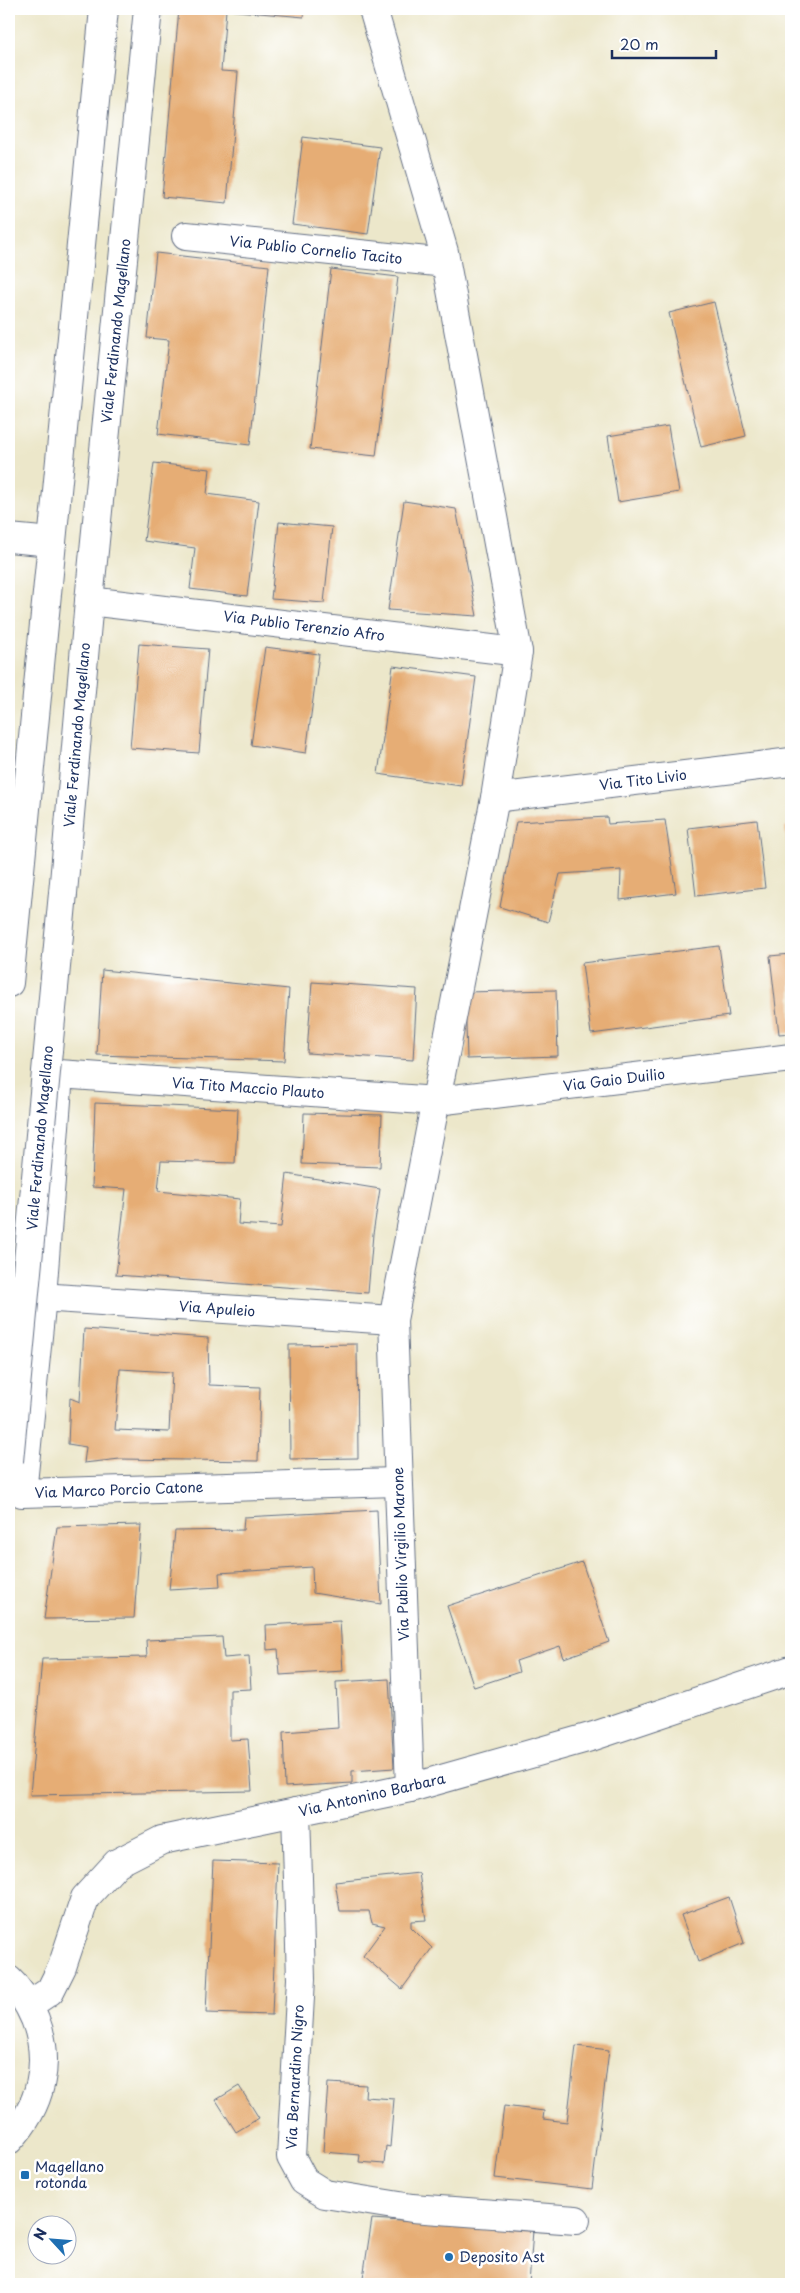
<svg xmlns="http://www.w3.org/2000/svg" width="800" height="2293" font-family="'Playpen Sans',sans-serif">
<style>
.building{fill:#e6ad75;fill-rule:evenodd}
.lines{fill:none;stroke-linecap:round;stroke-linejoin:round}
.minor-casing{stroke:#646f84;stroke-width:30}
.tertiary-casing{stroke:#646f84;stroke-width:30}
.minor{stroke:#fff;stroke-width:28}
.tertiary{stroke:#fff;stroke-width:28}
.tertiary-bridge-casing{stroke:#646f84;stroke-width:30;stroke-linecap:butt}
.tertiary-bridge{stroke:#fff;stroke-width:28}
.poi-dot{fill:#1f6fb2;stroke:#fff;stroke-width:2}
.labels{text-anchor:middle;stroke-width:5;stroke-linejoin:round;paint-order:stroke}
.street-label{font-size:14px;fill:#1b2f5e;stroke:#fff}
.poi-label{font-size:14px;fill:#1b2f5e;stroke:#fff;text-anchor:start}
</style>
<rect width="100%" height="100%" fill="#fff"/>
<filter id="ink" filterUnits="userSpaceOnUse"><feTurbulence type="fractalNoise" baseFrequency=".02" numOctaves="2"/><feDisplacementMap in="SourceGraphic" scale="10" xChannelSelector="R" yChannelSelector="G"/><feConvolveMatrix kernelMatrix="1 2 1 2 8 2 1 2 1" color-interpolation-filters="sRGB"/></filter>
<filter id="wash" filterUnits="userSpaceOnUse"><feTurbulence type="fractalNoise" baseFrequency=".0096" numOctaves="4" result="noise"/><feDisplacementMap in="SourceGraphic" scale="20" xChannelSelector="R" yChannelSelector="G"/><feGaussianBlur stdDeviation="1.12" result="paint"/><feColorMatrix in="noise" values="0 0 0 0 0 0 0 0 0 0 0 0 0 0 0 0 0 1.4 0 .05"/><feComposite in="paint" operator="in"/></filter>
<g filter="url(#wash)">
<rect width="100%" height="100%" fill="#ece7ca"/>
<g id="blocks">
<g class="building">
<polygon points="179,9 305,9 304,17 226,10 221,71 238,72 227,203 162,197"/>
<polygon points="303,137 380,147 368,234 292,224"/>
<polygon points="156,253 269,266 250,445 158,434 169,340 147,338"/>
<polygon points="331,269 398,277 376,456 310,449"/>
<polygon points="714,302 746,436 701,447 669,313"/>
<polygon points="668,426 679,492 618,502 608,436"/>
<polygon points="154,463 210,469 207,494 259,501 247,596 190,589 195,548 144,541"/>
<polygon points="404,501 456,509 477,616 388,610"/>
<polygon points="279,522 332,527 324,603 271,599"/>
<polygon points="139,644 208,649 199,753 130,748"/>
<polygon points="265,647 319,654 306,753 251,745"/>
<polygon points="393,666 476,677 461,786 378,774"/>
<polygon points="607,817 608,824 665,820 676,893 620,900 621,870 560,874 548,922 500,907 516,822"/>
<polygon points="757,820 765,888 696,896 688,828"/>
<polygon points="791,826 791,877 790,877 785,827"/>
<polygon points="719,946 729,1016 591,1034 582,963"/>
<polygon points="791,954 791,1033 779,1034 770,956"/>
<polygon points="102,970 289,989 284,1061 97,1055"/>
<polygon points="312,982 417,989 413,1060 307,1053"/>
<polygon points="556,990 558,1056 467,1059 465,992"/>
<polygon points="95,1103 238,1109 235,1163 161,1161 158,1191 240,1199 238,1224 281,1227 287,1174 380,1189 373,1234 368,1293 116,1275 126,1189 92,1187"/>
<polygon points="304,1113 382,1115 380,1167 302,1164"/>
<path d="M84,1329L208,1338L209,1385L260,1387L258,1461L120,1459L84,1463L86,1447L68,1444L70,1398L80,1402ZM120,1369L172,1372L169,1432L115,1430Z"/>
<polygon points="357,1344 358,1458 290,1459 289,1345"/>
<polygon points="377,1510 381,1604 313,1593 312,1567 219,1573 220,1587 169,1590 175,1531 243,1530 244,1517"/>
<polygon points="141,1525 134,1618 44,1619 57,1527"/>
<polygon points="582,1562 609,1642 564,1658 560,1646 516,1661 519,1672 474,1687 447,1606"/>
<polygon points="340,1621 343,1671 280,1675 278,1649 267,1650 266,1625"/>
<polygon points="222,1637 224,1658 249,1656 251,1689 230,1690 230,1740 248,1739 252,1791 30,1795 42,1659 147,1657 146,1640"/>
<polygon points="389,1679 394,1768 352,1771 352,1783 285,1787 283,1732 338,1728 336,1682"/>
<polygon points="213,1861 278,1863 272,2015 206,2013"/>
<polygon points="419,1873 426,1920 411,1921 411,1927 432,1948 402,1989 363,1956 385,1926 372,1923 369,1911 340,1911 335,1882"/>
<polygon points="729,1897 744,1943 698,1962 681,1915"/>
<polygon points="576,2046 609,2050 592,2189 495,2178 504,2106 544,2111 543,2119 567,2122"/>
<polygon points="328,2083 366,2085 365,2097 394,2099 390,2147 386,2146 384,2164 359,2162 360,2155 323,2152"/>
<polygon points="239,2086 259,2118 236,2132 216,2100"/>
<polygon points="372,2219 533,2230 529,2284 362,2284"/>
</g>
</g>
</g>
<g filter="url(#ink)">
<use href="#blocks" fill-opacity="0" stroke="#646f84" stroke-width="1"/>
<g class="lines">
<defs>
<g id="minor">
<polyline points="373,9 444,252 518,652 495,798 393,1320 410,1788"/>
<polyline points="186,236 446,263"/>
<polyline points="9,538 52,542"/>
<polyline points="89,601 518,652"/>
<polyline points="495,798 791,762"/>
<polyline points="9,1295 393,1320"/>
<polyline points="397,1482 22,1493 42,1297 59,1074 437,1101 791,1058"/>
<polyline points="296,1812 301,1979 291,2157 304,2181 325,2194 412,2208 576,2220"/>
<polyline points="29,2005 50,1991 62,1967 85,1898 117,1863 162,1840 410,1788 594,1736 791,1670"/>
</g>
<g id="tertiary">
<polyline points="63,893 89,601 148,9"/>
<polyline points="9,983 104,9"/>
<path d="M9,1980C20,1990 29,2005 35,2019C52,2062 41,2107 9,2140"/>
</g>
</defs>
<use href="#minor" class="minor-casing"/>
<use href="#tertiary" class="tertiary-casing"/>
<use href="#minor" class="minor"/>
<use href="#tertiary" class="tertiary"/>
<defs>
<polyline id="tertiary-bridge" points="9,1461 63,893"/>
</defs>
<use href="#tertiary-bridge" class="tertiary-bridge-casing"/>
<use href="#tertiary-bridge" class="tertiary-bridge"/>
</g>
</g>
<g class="poi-dot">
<rect x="20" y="2170" width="10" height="10" rx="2.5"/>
<circle cx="449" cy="2257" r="5"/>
</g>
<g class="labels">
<g class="street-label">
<text transform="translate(316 250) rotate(6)" y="5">Via Publio Cornelio Tacito</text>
<text transform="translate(116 331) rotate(-84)" y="5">Viale Ferdinando Magellano</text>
<text transform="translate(304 626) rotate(7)" y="5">Via Publio Terenzio Afro</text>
<text transform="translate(77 735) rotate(-85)" y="5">Viale Ferdinando Magellano</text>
<text transform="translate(643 780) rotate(-7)" y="5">Via Tito Livio</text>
<text transform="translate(614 1080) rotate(-7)" y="5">Via Gaio Duilio</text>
<text transform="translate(248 1088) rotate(4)" y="5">Via Tito Maccio Plauto</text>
<text transform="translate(40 1138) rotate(-85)" y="5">Viale Ferdinando Magellano</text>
<text transform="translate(217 1309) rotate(4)" y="5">Via Apuleio</text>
<text transform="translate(119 1490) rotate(-2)" y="5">Via Marco Porcio Catone</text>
<text transform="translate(401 1554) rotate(-92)" y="5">Via Publio Virgilio Marone</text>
<text transform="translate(372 1795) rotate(-13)" y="5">Via Antonino Barbara</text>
<text transform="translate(295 2077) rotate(-87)" y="5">Via Bernardino Nigro</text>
</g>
<g class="poi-label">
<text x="35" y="2172">Magellano<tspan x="35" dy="16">rotonda</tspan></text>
<text x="459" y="2262">Deposito Ast</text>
</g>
</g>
<rect width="800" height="2293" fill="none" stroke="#fff" stroke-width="30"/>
<g transform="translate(52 2240) rotate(296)"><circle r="24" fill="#ffffff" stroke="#a4acbf"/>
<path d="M0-4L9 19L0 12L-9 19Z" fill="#1f6fb2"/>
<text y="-8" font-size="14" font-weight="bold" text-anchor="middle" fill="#1b2f5e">N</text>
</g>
<path d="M612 50v8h104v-8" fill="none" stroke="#1b2f5e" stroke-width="2.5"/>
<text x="620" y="50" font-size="15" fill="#1b2f5e" stroke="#ffffff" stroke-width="4" paint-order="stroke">20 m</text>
</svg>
